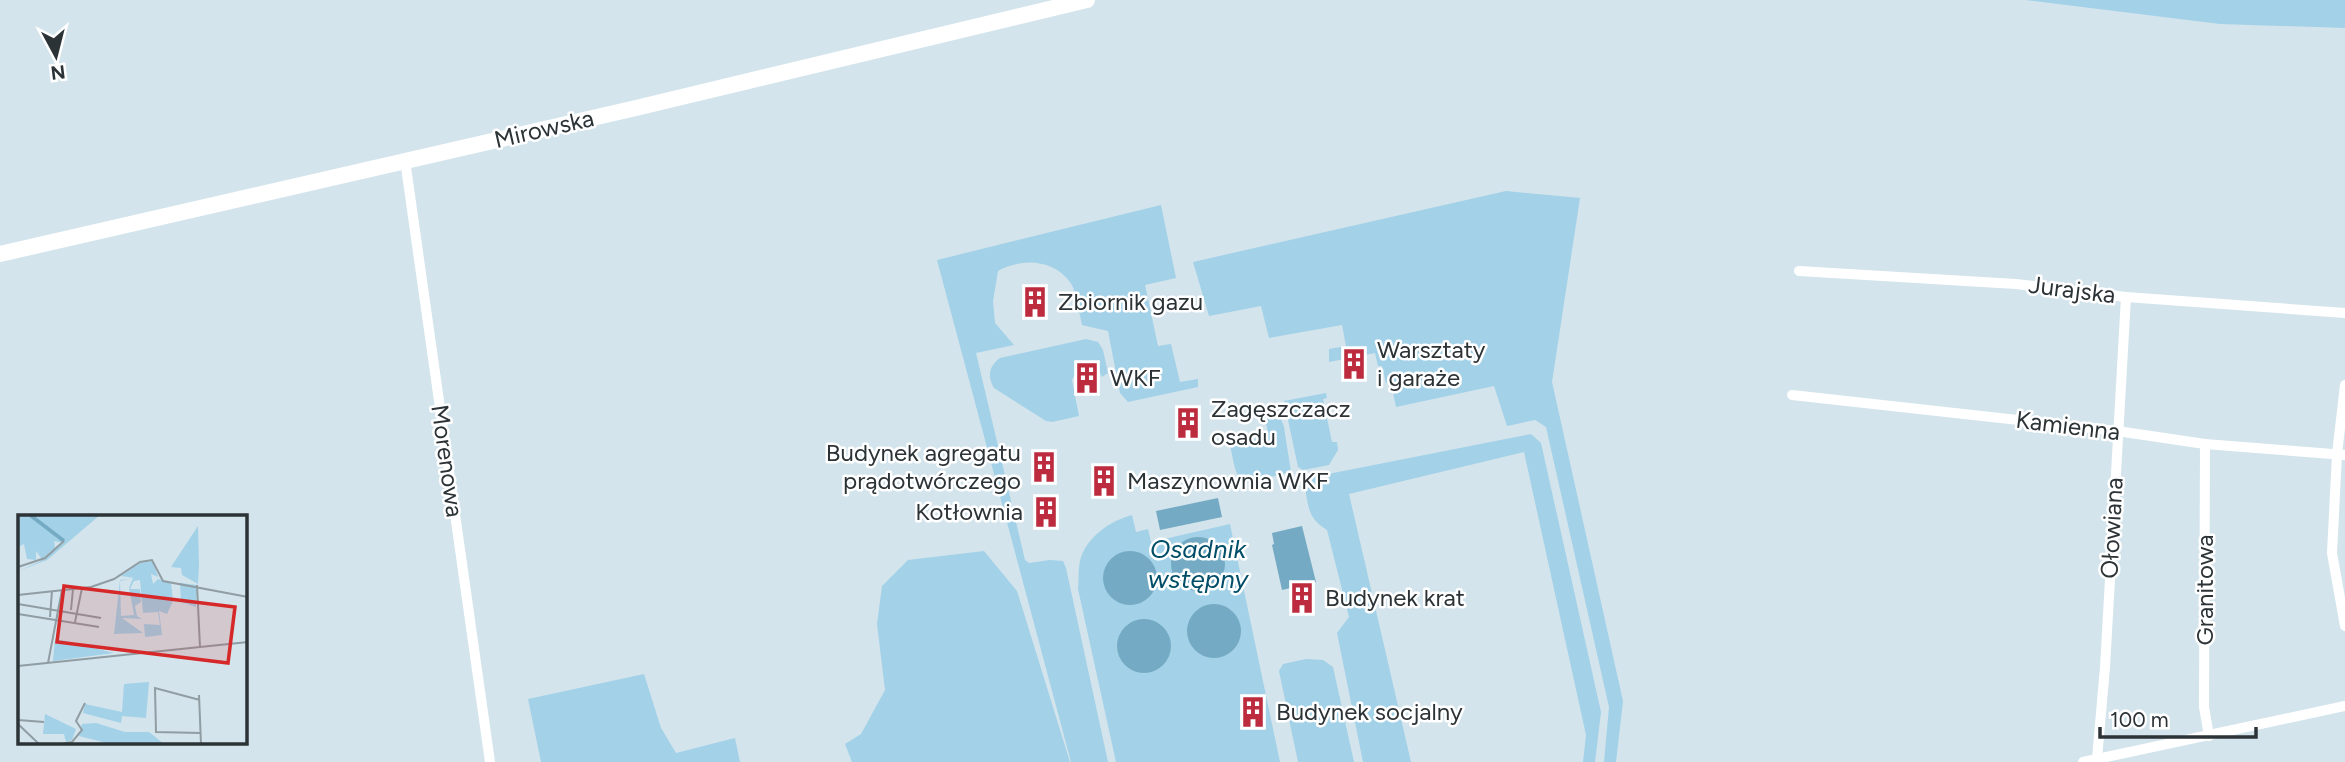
<svg xmlns="http://www.w3.org/2000/svg" width="2345" height="762" font-family="Figtree,sans-serif">
<style>
.green{fill:#a2d1e8}
.water{fill:#74aac3}
.lines{fill:none;stroke-linecap:round;stroke-linejoin:round}
.street{stroke:#fff;stroke-width:10}
.secondary{stroke:#fff;stroke-width:16}
.labels{text-anchor:middle;stroke-width:5;stroke-linejoin:round;paint-order:stroke}
.street-label{font-size:24px;fill:#2c3336;stroke:#fff}
.poi-label{font-size:24px;fill:#2c3336;stroke:#fff;text-anchor:start}
.water-label{font-size:26px;font-style:italic;fill:#004d67;stroke:#fff}
.inset-river{fill:none;stroke:#74aac3;stroke-width:3.5}
.inset-road{fill:none;stroke:#909da3;stroke-width:2}
.view{fill:#d62828;fill-opacity:0.15;stroke:#d62828;stroke-width:3.5}
.inset-edge{fill:none;stroke:#2c3336;stroke-width:3.5}
</style>
<rect width="100%" height="100%" fill="#d3e4ec"/>
<g class="green">
<polygon points="2025,0 2345,0 2345,28 2220,24"/>
<polygon points="1506,191 1580,198 1552,382 1623,701 1616,762 1604,762 1609,707 1546,427 1535,420 1507,426 1494,386 1396,407 1391,383 1386,383 1382,366 1378,366 1375,353 1329,362 1329,349 1346,346 1342,325 1269,338 1261,306 1209,316 1193,262"/>
<path d="M1161,205L1176,278L1145,285L1158,346L1171,344L1180,382L1198,379V387L1128,402L1120,393L1108,331L1082,325C1079,312 1077,292 1070,282C1053,259 1021,258 998,271L993,301L995,323L1014,345L976,353L1025,560L1029,563L1050,560L1063,561L1066,568L1108,762H1071L937,260Z"/>
<path d="M1086,339L1098,342L1103,350L1108,373L1102,377C1097,365 1088,363 1077,369L1072,380L1079,416L1052,422L1046,421L994,388C987,376 989,366 1000,358Z"/>
<polygon points="1326,393 1327,398 1323,399 1332,442 1337,442 1338,450 1329,465 1303,470 1298,467 1284,401"/>
<path d="M1277,408L1284,427L1291,472L1244,483C1234,475 1233,457 1230,445L1257,439V434L1268,432L1263,411Z"/>
<path d="M1531,434L1541,443L1601,712L1595,762H1583L1586,735L1524,452L1349,494L1411,762H1363L1337,633L1349,617L1327,530C1308,518 1309,509 1305,488L1313,477Z"/>
<path d="M1132,515L1136,532L1148,529L1151,542L1230,524L1280,762H1116L1078,589C1079,580 1078,570 1080,561C1086,537 1110,521 1132,515Z"/>
<polygon points="984,551 1017,591 1070,762 852,762 845,744 861,734 885,690 877,624 882,586 908,560"/>
<polygon points="1306,659 1323,660 1333,667 1354,762 1298,762 1279,671 1283,664"/>
<polygon points="644,674 661,728 676,753 735,738 740,762 541,762 528,699"/>
</g>
<g class="water">
<polygon points="1218,498 1222,517 1160,530 1156,511"/>
<polygon points="1302,526 1316,582 1282,590 1272,545 1274,544 1272,533"/>
<circle cx="1198" cy="564" r="27"/>
<circle cx="1130" cy="578" r="27"/>
<circle cx="1214" cy="631" r="27"/>
<circle cx="1144" cy="646" r="27"/>
</g>
<g class="lines">
<g class="street">
<polyline points="405,160 490,762"/>
<polyline points="1799,271 2016,284 2126,297 2345,313"/>
<polyline points="2345,385 2337,454 2332,553 2345,626"/>
<polyline points="1792,395 2117,431 2205,444 2345,455"/>
<polyline points="2205,444 2204,707 2209,736"/>
<polyline points="2097,759 2105,667 2126,297"/>
<polyline points="2083,762 2345,706"/>
</g>
<polyline class="secondary" points="0,254 636,108 1087,0"/>
</g>
<defs>
<symbol id="building-bare" viewBox="-9 -9 18 18"><path d="M-4-6H4V6H1V3H-1V6H-4ZM-2.5-4.3h1.7v1.8h-1.7ZM.8-4.3h1.7v1.8H.8ZM-2.5-1h1.7V.8h-1.7ZM.8-1h1.7V.8H.8Z" fill="#bc2b3e" stroke="#fff" stroke-width="2.5" paint-order="stroke"/></symbol>
</defs>
<g fill-rule="evenodd">
<use href="#building-bare" x="1013" y="280" width="44" height="44"/>
<use href="#building-bare" x="1332" y="342" width="44" height="44"/>
<use href="#building-bare" x="1065" y="356" width="44" height="44"/>
<use href="#building-bare" x="1166" y="401" width="44" height="44"/>
<use href="#building-bare" x="1022" y="445" width="44" height="44"/>
<use href="#building-bare" x="1082" y="459" width="44" height="44"/>
<use href="#building-bare" x="1024" y="490" width="44" height="44"/>
<use href="#building-bare" x="1280" y="576" width="44" height="44"/>
<use href="#building-bare" x="1231" y="690" width="44" height="44"/>
</g>
<g class="labels">
<g class="street-label">
<text transform="translate(544 129) rotate(-13)" y="8">Mirowska</text>
<text transform="translate(2072 290) rotate(7)" y="8">Jurajska</text>
<text transform="translate(2068 426) rotate(7)" y="8">Kamienna</text>
<text transform="translate(447 461) rotate(82)" y="8">Morenowa</text>
<text transform="translate(2112 528) rotate(-87)" y="8">Ołowiana</text>
<text transform="translate(2205 590) rotate(-90)" y="8">Granitowa</text>
</g>
<g class="poi-label">
<text x="1058" y="310">Zbiornik gazu</text>
<text x="1377" y="358">Warsztaty<tspan x="1377" dy="28">i garaże</tspan></text>
<text x="1110" y="386">WKF</text>
<text x="1211" y="417">Zagęszczacz<tspan x="1211" dy="28">osadu</tspan></text>
<text x="1021" y="461" text-anchor="end">Budynek agregatu<tspan x="1021" dy="28">prądotwórczego</tspan></text>
<text x="1127" y="489">Maszynownia WKF</text>
<text x="1023" y="520" text-anchor="end">Kotłownia</text>
<text x="1325" y="606">Budynek krat</text>
<text x="1276" y="720">Budynek socjalny</text>
</g>
<g class="water-label">
<text x="1198" y="558">Osadnik<tspan x="1198" dy="30">wstępny</tspan></text>
</g>
</g>
<g transform="translate(18 515)">
<rect width="229" height="229" fill="#d3e4ec"/>
<path d="M0,0H82L29,45L0,56L23,46L45,28L36,26L37,33L24,44L18,36V45L9,44L6,29L0,32ZM180,11L181,49L180,69L164,60L163,53L153,52ZM135,46L140,62L133,59L135,69L140,64L153,68L155,86L149,99L141,96L144,120L127,122L126,109L142,110L140,97L125,98L122,65L116,66L112,74H122L123,87L117,91L119,101L124,104L104,103L125,118L96,119L102,65L117,63L103,61L122,48ZM115,63L111,73L116,100L103,101L102,66ZM162,68L179,70L178,92L163,87ZM37,124L48,126L96,138L35,146ZM131,167L128,203L104,201L103,208L65,198L67,189L104,197L106,169ZM27,199L58,214L54,225L48,227L46,219H25ZM78,208L107,217H131L146,229H93L61,221L64,209Z" fill="#a2d1e8" fill-rule="evenodd"/>
<path class="inset-river" d="M12,0L46,26"/>
<path class="inset-road" d="M0,52L27,43L46,26M179,70L182,132M0,80L73,72L96,64L122,47L134,45L145,66L230,82M0,89L83,103M53,95L55,74M0,99L81,112M32,102L34,76M57,107L64,73M30,148L44,75M0,151L230,127M181,180L183,229M182,185L137,173L138,217L183,218M0,205L26,207M0,209L21,229M43,229L54,227L64,215L58,206L67,188"/>
<path class="view" d="M46,71L217,92L210,148L39,127Z"/>
<rect width="229" height="229" class="inset-edge"/>
</g>
<g transform="translate(56 56) rotate(173)" stroke="#ffffff" stroke-width="5" paint-order="stroke">
<path d="M0-5L12 26L0 18L-12 26Z" fill="#2c3336"/>
<text y="-10" font-size="19" font-weight="bold" text-anchor="middle" fill="#2c3336">N</text>
</g>
<path d="M2100 727v10h156v-10" fill="none" stroke="#2c3336" stroke-width="3.5"/>
<text x="2110" y="727" font-size="21" fill="#2c3336" stroke="#ffffff" stroke-width="5" paint-order="stroke">100 m</text>
</svg>
